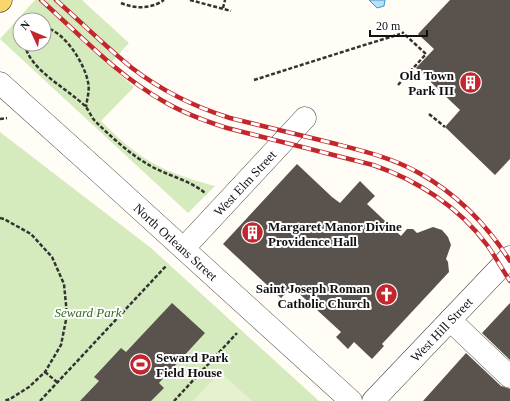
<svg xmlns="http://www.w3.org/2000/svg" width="510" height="401" font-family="Georgia,serif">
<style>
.green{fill:#d5ebbd;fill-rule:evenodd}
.pitch{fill:#e6f2cf}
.water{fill:#b9e0f7;stroke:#3f96cf}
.building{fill:#5a524d}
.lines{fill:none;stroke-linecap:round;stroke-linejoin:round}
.minor-casing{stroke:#444;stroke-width:23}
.major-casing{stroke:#222;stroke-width:23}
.path{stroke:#333;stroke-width:2.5;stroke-dasharray:4 2;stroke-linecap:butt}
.minor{stroke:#fff;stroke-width:22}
.major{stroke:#f9d66b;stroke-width:22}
.rail-casing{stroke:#c4262e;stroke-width:4.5}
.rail{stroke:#fff;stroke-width:3;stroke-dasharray:9;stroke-linecap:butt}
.labels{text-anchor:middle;stroke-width:4;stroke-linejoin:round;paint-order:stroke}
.poi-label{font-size:13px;font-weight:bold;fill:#111;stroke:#fff;text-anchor:end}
.street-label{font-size:13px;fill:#111;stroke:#fff}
.park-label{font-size:13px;font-style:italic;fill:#2f6b1f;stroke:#fff}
</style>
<rect width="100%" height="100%" fill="#fffdf5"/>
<g class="green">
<path d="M35,0H82L129,43L109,65L134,87L101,121C112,132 123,143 136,152C157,169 189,179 215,186L188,213L0,39ZM20,20H44V44H20Z"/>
<polygon points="0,132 151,248 319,401 0,401"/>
</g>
<polygon class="pitch" points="220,372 252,401 193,401"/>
<polygon class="water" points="369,0 385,0 384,6 377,8"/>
<g class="building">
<polygon points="450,0 510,0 510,159 495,175 445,127 460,110 416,68 434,49 418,34"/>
<polygon points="297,164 332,197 340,203 360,181 375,196 367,204 401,236 407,229 413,229 417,233 433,227 442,230 448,237 451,245 446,259 448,262 449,272 382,344 384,346 372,359 354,342 348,349 336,337 341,332 292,287 281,298 223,244"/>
<polygon points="172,303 205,333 159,383 164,388 151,401 80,401 99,381 94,377 121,348 126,352"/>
<polygon points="510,303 510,360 482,333"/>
<polygon points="466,353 501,386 510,389 510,401 423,401"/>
</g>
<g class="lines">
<defs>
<g id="minor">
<path id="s1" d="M0,83L98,171L351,401"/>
<path id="s2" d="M184,248L305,118"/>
<polyline points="450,320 510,377"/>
<path id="s3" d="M373,401L510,257"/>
</g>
<polyline id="major" points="0,1 1,0"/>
</defs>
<use href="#minor" class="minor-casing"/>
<use href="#major" class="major-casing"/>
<g class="path">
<polyline points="190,0 231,11"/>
<path d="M121,3C135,9 151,9 164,0"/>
<polyline points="223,8 225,0"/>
<path d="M44,27C64,31 84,62 88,82C90,90 87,99 86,107"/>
<path d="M25,44C28,69 68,89 85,106C89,110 91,117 95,121C110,136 131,155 149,165C167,176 191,180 206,194"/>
<polyline points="254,80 358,47 400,34"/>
<polyline points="398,85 426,54 402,32"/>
<polyline points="429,114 445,127"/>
<polyline points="0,119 7,118"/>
<polyline points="0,218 4,219 31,234 52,257 64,284 67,315 61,345 45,372 29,387 10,399 4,401"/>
<polyline points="45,372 57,382"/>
<polyline points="40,401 166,266"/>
<polyline points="174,401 237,333"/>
</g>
<use href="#minor" class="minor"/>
<use href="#major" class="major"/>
<defs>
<g id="rail">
<path d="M41,0C80,35 117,75 163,101C183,113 205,121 227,128L373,165C417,180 459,207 487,245C495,256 502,269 510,281"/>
<path d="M56,0C81,22 106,47 132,68C162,91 195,107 230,118C263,126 295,134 328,142C359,150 391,157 419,173C457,194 487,225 510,261"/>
</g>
</defs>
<use href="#rail" class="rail-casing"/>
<use href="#rail" class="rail"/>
</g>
<defs>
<symbol id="building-disc" viewBox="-11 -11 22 22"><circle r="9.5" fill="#c4262e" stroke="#fff"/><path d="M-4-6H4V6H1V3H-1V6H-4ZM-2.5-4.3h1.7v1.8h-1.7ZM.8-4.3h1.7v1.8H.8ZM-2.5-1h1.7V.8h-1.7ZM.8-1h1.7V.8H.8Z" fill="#fff"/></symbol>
<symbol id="church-disc" viewBox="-11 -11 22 22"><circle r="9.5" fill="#c4262e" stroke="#fff"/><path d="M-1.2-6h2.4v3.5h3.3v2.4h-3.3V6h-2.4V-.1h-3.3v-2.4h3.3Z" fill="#fff"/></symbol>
<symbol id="stadium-disc" viewBox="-11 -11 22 22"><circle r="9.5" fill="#c4262e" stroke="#fff"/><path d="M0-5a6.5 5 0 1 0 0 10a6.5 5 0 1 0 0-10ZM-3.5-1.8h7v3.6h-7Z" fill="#fff"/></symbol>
</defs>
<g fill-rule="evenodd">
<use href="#building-disc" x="458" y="70" width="25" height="25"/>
<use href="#building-disc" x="240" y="220" width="25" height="25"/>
<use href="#church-disc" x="374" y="282" width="25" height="25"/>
<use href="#stadium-disc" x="128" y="352" width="25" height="25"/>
</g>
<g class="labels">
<g class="poi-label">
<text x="454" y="80">Old Town<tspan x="454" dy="15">Park III</tspan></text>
<text x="268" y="231" text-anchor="start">Margaret Manor Divine<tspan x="268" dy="15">Providence Hall</tspan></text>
<text x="370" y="293">Saint Joseph Roman<tspan x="370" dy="15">Catholic Church</tspan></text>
<text x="156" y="362" text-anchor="start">Seward Park<tspan x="156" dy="15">Field House</tspan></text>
</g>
<g class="street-label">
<text dy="5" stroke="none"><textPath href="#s2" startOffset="89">West Elm Street</textPath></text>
<text dy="5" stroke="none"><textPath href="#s1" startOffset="237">North Orleans Street</textPath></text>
<text dy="5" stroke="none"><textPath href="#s3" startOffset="99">West Hill Street</textPath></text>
</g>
<g class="park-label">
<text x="88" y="317">Seward Park</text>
</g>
</g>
<g transform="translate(32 32) rotate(314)"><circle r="19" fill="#ffffff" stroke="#a0a0a0"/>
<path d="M0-3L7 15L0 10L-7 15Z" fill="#c4262e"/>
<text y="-6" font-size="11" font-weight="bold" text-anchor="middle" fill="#111111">N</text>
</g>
<path d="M370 30v6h57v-6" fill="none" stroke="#111111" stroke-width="2"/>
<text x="376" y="30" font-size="12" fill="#111111" stroke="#ffffff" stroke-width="3" paint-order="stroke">20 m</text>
</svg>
